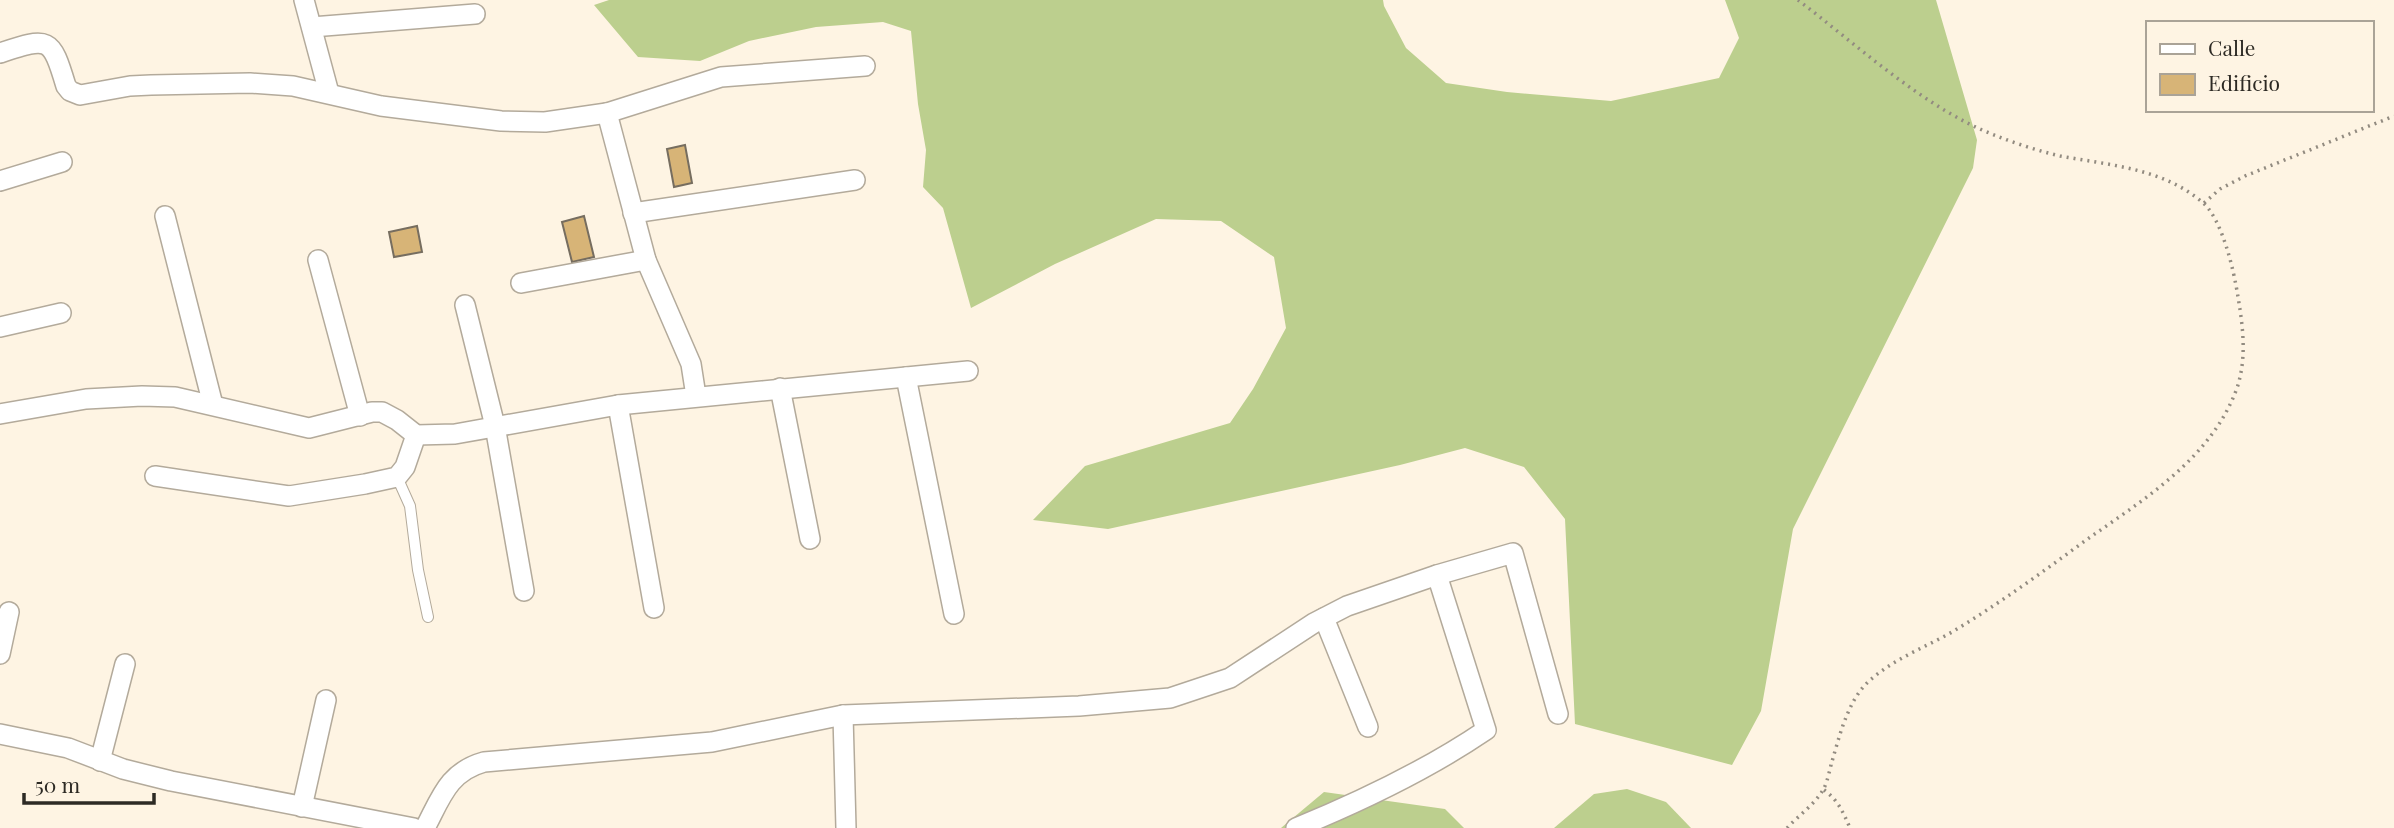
<svg xmlns="http://www.w3.org/2000/svg" width="2394" height="828" font-family="'Playfair Display',serif">
<style>
.forest{fill:#bccf8e}
.building{fill:#d7b477;stroke:#766d5f;stroke-width:2}
.lines{fill:none;stroke-linecap:round;stroke-linejoin:round}
.lane-casing{stroke:#b3aa9b;stroke-width:12}
.street-casing{stroke:#b3aa9b;stroke-width:22}
.path{stroke:#928b80;stroke-width:3.5;stroke-dasharray:2 5;stroke-linecap:butt}
.lane{stroke:#fff;stroke-width:10}
.street{stroke:#fff;stroke-width:19}
</style>
<rect width="100%" height="100%" fill="#fef4e3"/>
<g class="forest">
<polygon points="609,0 1383,0 1384,6 1406,48 1446,83 1507,92 1611,101 1719,78 1739,38 1725,0 1936,0 1977,140 1973,168 1793,529 1761,711 1732,765 1575,724 1565,519 1524,467 1465,448 1400,465 1108,529 1033,520 1085,466 1230,423 1253,389 1286,328 1274,257 1221,221 1156,219 1055,264 971,308 943,208 923,187 926,150 918,104 911,31 883,22 816,27 749,41 700,61 638,57 594,5"/>
<polygon points="1627,789 1666,802 1691,828 1554,828 1594,794"/>
<polygon points="1324,792 1445,809 1464,828 1281,828"/>
</g>
<g class="building">
<polygon points="685,145 692,183 674,187 667,149"/>
<polygon points="584,216 594,257 572,262 562,222"/>
<polygon points="417,226 422,252 394,257 389,232"/>
</g>
<g class="lines">
<defs>
<polyline id="lane" points="397,477 410,506 418,570 428,617"/>
<g id="street">
<polyline points="304,0 329,93"/>
<polyline points="312,27 475,14"/>
<path d="M0,53C49,37 51,36 66,86L70,91L80,95L130,86L151,85L250,83L293,86L381,106L501,121L545,122L607,113L721,77L865,66"/>
<polyline points="607,113 646,260 691,364 696,396"/>
<polyline points="0,181 62,162"/>
<polyline points="633,213 855,180"/>
<polyline points="165,216 213,405"/>
<polyline points="318,260 360,416"/>
<polyline points="521,283 646,260"/>
<polyline points="465,305 495,426 524,591"/>
<polyline points="0,327 61,313"/>
<polyline points="906,377 954,614"/>
<polyline points="780,388 810,539"/>
<polyline points="618,405 654,608"/>
<polyline points="0,414 86,399 142,396 175,397 309,428 372,412 382,412 397,420 416,435 455,434 618,405 968,371"/>
<polyline points="155,476 289,496 365,484 397,477 405,467 416,435"/>
<polyline points="1324,618 1368,727"/>
<polyline points="0,654 9,612"/>
<polyline points="843,715 846,828"/>
<polyline points="0,734 68,748 123,769 171,781 414,828"/>
<polyline points="100,761 125,664"/>
<polyline points="302,807 326,700"/>
<path d="M425,828C441,798 448,772 484,762L712,742L843,715L1079,706L1170,698L1230,678L1314,623L1347,606L1437,575L1513,553L1558,714"/>
<path d="M1296,828C1362,801 1427,770 1486,730L1437,575"/>
</g>
</defs>
<use href="#lane" class="lane-casing"/>
<use href="#street" class="street-casing"/>
<g class="path">
<polyline points="2204,203 2220,189 2245,176 2394,116"/>
<path d="M1824,790C1838,800 1843,812 1850,828"/>
<path d="M1787,828C1798,816 1815,804 1823,790C1827,783 1829,773 1831,765C1839,738 1847,702 1868,682C1893,659 1924,648 1952,632C1997,605 2040,574 2082,543C2141,501 2211,460 2237,388C2247,358 2243,327 2238,297C2234,271 2222,217 2201,201C2161,168 2109,165 2060,156C2039,151 2017,144 1997,136C1928,111 1857,45 1798,0"/>
</g>
<use href="#lane" class="lane"/>
<use href="#street" class="street"/>
</g>
<rect x="2146" y="21" width="228" height="91" fill="#fef4e3" stroke="#aaa397" stroke-width="2"/>
<rect x="2160" y="44" width="35" height="10" fill="#ffffff" stroke="#aaa397" stroke-width="2"/>
<text x="2208" y="56" font-size="21" fill="#2d2a24">Calle</text>
<rect x="2160" y="74" width="35" height="21" fill="#d7b477" stroke="#aaa397" stroke-width="2"/>
<text x="2208" y="91" font-size="21" fill="#2d2a24">Edificio</text>
<path d="M24 793v10h130v-10" fill="none" stroke="#2d2a24" stroke-width="3.5"/>
<text x="35" y="793" font-size="21" fill="#2d2a24" stroke="#fef4e3" stroke-width="5" paint-order="stroke">50 m</text>
</svg>
